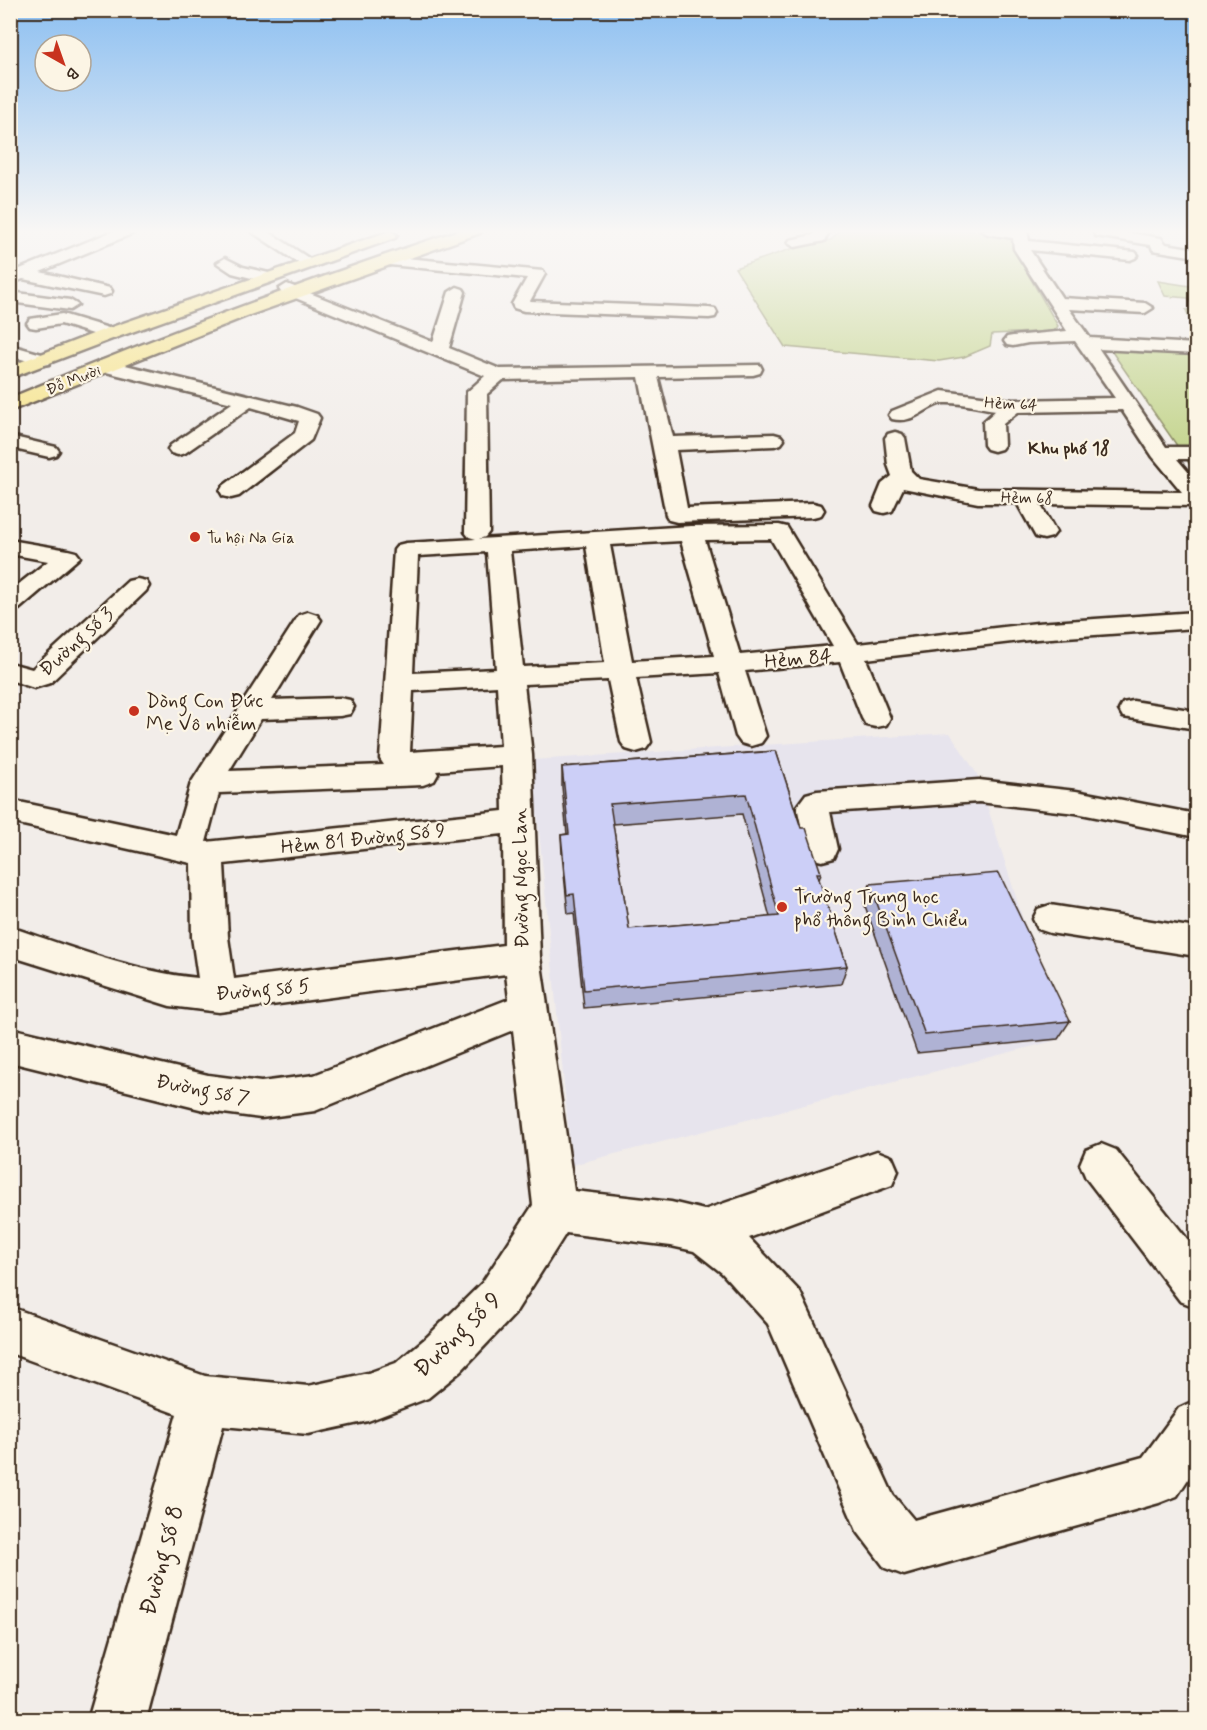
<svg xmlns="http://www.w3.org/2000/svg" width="1207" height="1730" font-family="Mynerve,sans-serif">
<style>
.built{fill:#e7e4ed}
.green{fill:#c0d286;stroke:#7e7e52;stroke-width:1.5}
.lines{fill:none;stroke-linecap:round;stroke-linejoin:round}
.minor-casing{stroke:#3b2a1e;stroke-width:5}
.highway-casing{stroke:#3b2a1e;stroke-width:5}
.minor{fill:#fcf5e5;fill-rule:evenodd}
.highway{fill:#f6e281;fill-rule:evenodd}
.wall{fill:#afb2d4;stroke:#3b2a1e;stroke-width:1.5;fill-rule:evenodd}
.building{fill:#cccff7;stroke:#3b2a1e;stroke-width:1.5;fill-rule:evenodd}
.poi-dot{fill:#c8321e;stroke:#fcf5e5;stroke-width:2}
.labels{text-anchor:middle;stroke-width:4.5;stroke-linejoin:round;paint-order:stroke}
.far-street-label{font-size:16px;fill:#3b2a1e;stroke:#fcf5e5}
.far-poi-label{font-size:16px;fill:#3b2a1e;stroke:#fcf5e5;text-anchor:start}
.far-neighbourhood-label{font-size:18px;font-weight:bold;fill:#3b2a1e;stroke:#fcf5e5}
.street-label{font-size:20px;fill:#3b2a1e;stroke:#fcf5e5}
.poi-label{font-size:20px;fill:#3b2a1e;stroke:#fcf5e5;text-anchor:start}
.near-street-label{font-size:24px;fill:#3b2a1e;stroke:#fcf5e5}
</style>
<rect width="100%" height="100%" fill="#f2ede9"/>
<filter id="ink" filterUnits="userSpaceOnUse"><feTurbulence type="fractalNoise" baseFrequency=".0167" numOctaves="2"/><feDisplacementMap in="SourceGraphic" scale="12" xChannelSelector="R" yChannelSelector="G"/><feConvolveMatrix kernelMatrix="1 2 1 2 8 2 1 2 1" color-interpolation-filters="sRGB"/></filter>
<g filter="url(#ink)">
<polygon class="built" points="950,733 977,774 1061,1039 572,1165 532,760"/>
<g class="green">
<polygon points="841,230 967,230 1012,236 1018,257 1058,326 1054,331 992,334 990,346 964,357 939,361 785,347 735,268 800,246 831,240"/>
<polygon points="1158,281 1196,287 1196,336 1186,310 1194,309 1188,298 1165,296"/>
<polygon points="1108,346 1196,347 1196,473"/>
</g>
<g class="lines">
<defs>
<g id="minor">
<polygon points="116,230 136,230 134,233 40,272 110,288 112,291 110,294 104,296 23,279 10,284 10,273"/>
<polygon points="249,230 266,230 316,263 308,268 303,266"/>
<polygon points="816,230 830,230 824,241 795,247 788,243 790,240 813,235"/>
<path d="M981,230H1027L1029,241L1135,252L1138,255L1135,258L1130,260L1030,250L1062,298L1145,303L1153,308L1145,313L1069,309L1090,338L1196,344V354L1099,349L1166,447H1196V459H1177L1196,481V506L1040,504L1056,532L1052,537L1044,539L1036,537L1017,503H978L903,488L892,511L884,513L876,511L873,506L882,484L892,476L888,465L885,438L888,434L895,432L902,434L905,438L911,471L919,479L978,489L1182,492L1153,457L1122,410L1018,412L1003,424L1004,445L1001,449L994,451L987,449L984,445L983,422L996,410C980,408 961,402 944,403C928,404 915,425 892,419L889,415L892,411L942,391L1013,400L1115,398L1075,341L1028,343L1013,346L1007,345L1004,341L1007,337L1013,336L1067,331L1014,249L1013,238L988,234Z"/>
<polygon points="1096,230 1111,230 1161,238 1166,244 1196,249 1196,257 1153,250 1151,245 1096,236 1094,233"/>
<polygon points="384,256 543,271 545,274 530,301 709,308 715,309 717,313 715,317 709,318 524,311 514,308 512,304 527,278 379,264 376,261 379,258"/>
<polygon points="225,258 243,267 273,274 275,277 267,282 232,273 217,263"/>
<path d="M287,284L433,342L449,292L457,287L463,289L465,292L449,348L500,369L760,365L762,369L760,373L753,375L658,377L673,437L774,434L781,436L784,440L781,444L774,446L676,450L687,508L813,503L821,505L824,510L821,515L813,517L677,522L669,520L666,515L639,377L503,380L487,394L489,532L485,537L479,539L691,526L779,525L787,527L858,644L1037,623L1196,612V628L1037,639L866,659L890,718L886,725L876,727L866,725L862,718L840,662L745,671L766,736L761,743L751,746L741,743L736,736L719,673L636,678L651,742L646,749L636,752L626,749L621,742L608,680L524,684L532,755L540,957L574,1191L671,1202L704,1210L877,1151L892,1157L898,1171L892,1185L749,1238L800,1292L893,1495L914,1520L1143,1457L1179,1408L1196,1400V1467L1177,1496L1159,1503L904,1575L885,1568L857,1531L768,1324L722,1273L694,1251L671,1246L566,1233L514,1315L461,1371L428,1398L368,1421L308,1434L223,1426L146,1720H88L177,1414L10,1353V1307L205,1376L308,1386L368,1373L396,1363L427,1337L482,1283L533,1205L513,1030L315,1111L261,1118L208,1111L10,1062V1028L208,1075L261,1082L314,1075L509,999L506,974L219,1012L170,1006L10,956V927C71,947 134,972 198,978L192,937L191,863L10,822V800L176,835L191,783L299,615L308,612L317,615L321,620L272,700L340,698L350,700L354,707L350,714L340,716L261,719L229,771L384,765L380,759L394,550L398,545L406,543L476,539L469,537L465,532L467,392L485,376L281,292L279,289ZM771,539L833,646L740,655L705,540ZM681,541L714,656L632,661L610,545ZM586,546L605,663L523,667L510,551ZM487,552L496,669L413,673L418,556ZM497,686L501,746L410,752L413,691ZM502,766L503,811L206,842L219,793L423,785L434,781L438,774L436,771ZM503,834L504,945L234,979L228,937L224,864Z"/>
<polygon points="10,292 70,300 78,305 70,310 10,302"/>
<polygon points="62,314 115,330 118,334 115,338 109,339 61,324 36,328 30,327 27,323 30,319"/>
<polygon points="10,345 49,356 52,360 49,364 43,365 10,356"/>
<polygon points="105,360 297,407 317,414 320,418 311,440 239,496 231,498 223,496 220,491 223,486 295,433 299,421 251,407 185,453 178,455 171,453 168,449 171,445 232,403 98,370 96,366 98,362"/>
<polygon points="10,436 56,447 59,451 56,455 49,457 10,448"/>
<polygon points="10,540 68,550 76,552 80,557 19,609 10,611 10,591 48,561 10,554"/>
<polygon points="137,579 146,581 149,586 146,591 50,683 34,688 10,680 10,663 32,669 128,581"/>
<polygon points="1133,701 1196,711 1196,729 1123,717 1119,710 1123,703"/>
<polygon points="979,780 1076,791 1196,814 1196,837 1076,813 979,802 830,812 838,849 834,858 822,861 810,858 806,849 797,806 806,794 817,791"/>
<polygon points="1050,905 1196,928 1196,956 1050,933 1038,929 1033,919 1038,909"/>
<polygon points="1101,1144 1116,1150 1196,1250 1196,1307 1180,1301 1086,1178 1080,1164 1086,1150"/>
</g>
<g id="highway">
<path d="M460,230H482L480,233L247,316L10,411V398C158,336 308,280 460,230Z"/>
<polygon points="390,231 397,235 395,238 115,338 10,378 10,366 103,330"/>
</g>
</defs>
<use href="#minor" class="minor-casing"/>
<use href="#highway" class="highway-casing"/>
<use href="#minor" class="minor"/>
<use href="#highway" class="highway"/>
</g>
<g class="wall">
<path d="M776,751L801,828L821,873L819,880L847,966L841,984L584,1008L574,913L568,914L562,854L561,835L567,834L562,787V767ZM742,814L770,917L629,929L613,824Z"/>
<polygon points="870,884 1070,1021 1058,1039 917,1053 864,903"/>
</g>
<g class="building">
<path d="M776,751L801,828H806L821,873H817L847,966L584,990L574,894L567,895L561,835L569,834L562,767ZM746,794L779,916L629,929L610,804Z"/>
<polygon points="999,873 1070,1021 925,1035 870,884"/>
</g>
</g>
<linearGradient id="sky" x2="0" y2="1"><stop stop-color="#8cbff1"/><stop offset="0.49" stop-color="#f9f7f5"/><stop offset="1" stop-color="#f9f7f5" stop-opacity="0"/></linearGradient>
<rect width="1207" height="472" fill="url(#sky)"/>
<g class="poi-dot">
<circle cx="195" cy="537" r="6"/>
<circle cx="134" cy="711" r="6"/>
<circle cx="782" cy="907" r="6"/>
</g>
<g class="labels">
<g class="far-street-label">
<text transform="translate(73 379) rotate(-22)" y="6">Đỗ Mười</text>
<text transform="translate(1011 403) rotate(3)" y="6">Hẻm 64</text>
<text transform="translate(1027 497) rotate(1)" y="6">Hẻm 68</text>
</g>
<g class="far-poi-label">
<text x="207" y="543">Tu hội Na Gia</text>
</g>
<g class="far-neighbourhood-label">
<text x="1069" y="454">Khu phố 18</text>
</g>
<g class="street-label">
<text transform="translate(76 641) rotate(-42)" y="7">Đường số 3</text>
<text transform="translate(798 658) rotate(-5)" y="7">Hẻm 84</text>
<text transform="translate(363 838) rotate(-6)" y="7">Hẻm 81 Đường Số 9</text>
<text transform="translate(520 878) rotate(-91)" y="7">Đường Ngọc Lan</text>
<text transform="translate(263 989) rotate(-5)" y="7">Đường số 5</text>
<text transform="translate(203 1089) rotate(11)" y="7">Đường số 7</text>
</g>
<g class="poi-label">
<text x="146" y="707">Dòng Con Đức<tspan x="146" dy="23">Mẹ Vô nhiễm</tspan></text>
<text x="794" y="903">Trường Trung học<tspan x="794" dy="23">phổ thông Bình Chiểu</tspan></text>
</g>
<g class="near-street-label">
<text transform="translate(457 1334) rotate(-44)" y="8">Đường số 9</text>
<text transform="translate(161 1560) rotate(-75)" y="8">Đường số 8</text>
</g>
</g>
<rect width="1207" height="1730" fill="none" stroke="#fcf5e5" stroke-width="36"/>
<rect x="18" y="18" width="1171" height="1694" fill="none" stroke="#3b2a1e" stroke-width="2" filter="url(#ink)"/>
<g transform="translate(63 63) rotate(140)"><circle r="28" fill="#fcf5e5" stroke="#afa495" stroke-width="1.5"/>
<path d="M0-4.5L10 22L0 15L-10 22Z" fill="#c8321e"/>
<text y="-9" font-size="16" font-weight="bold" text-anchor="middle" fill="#3b2a1e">B</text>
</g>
</svg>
